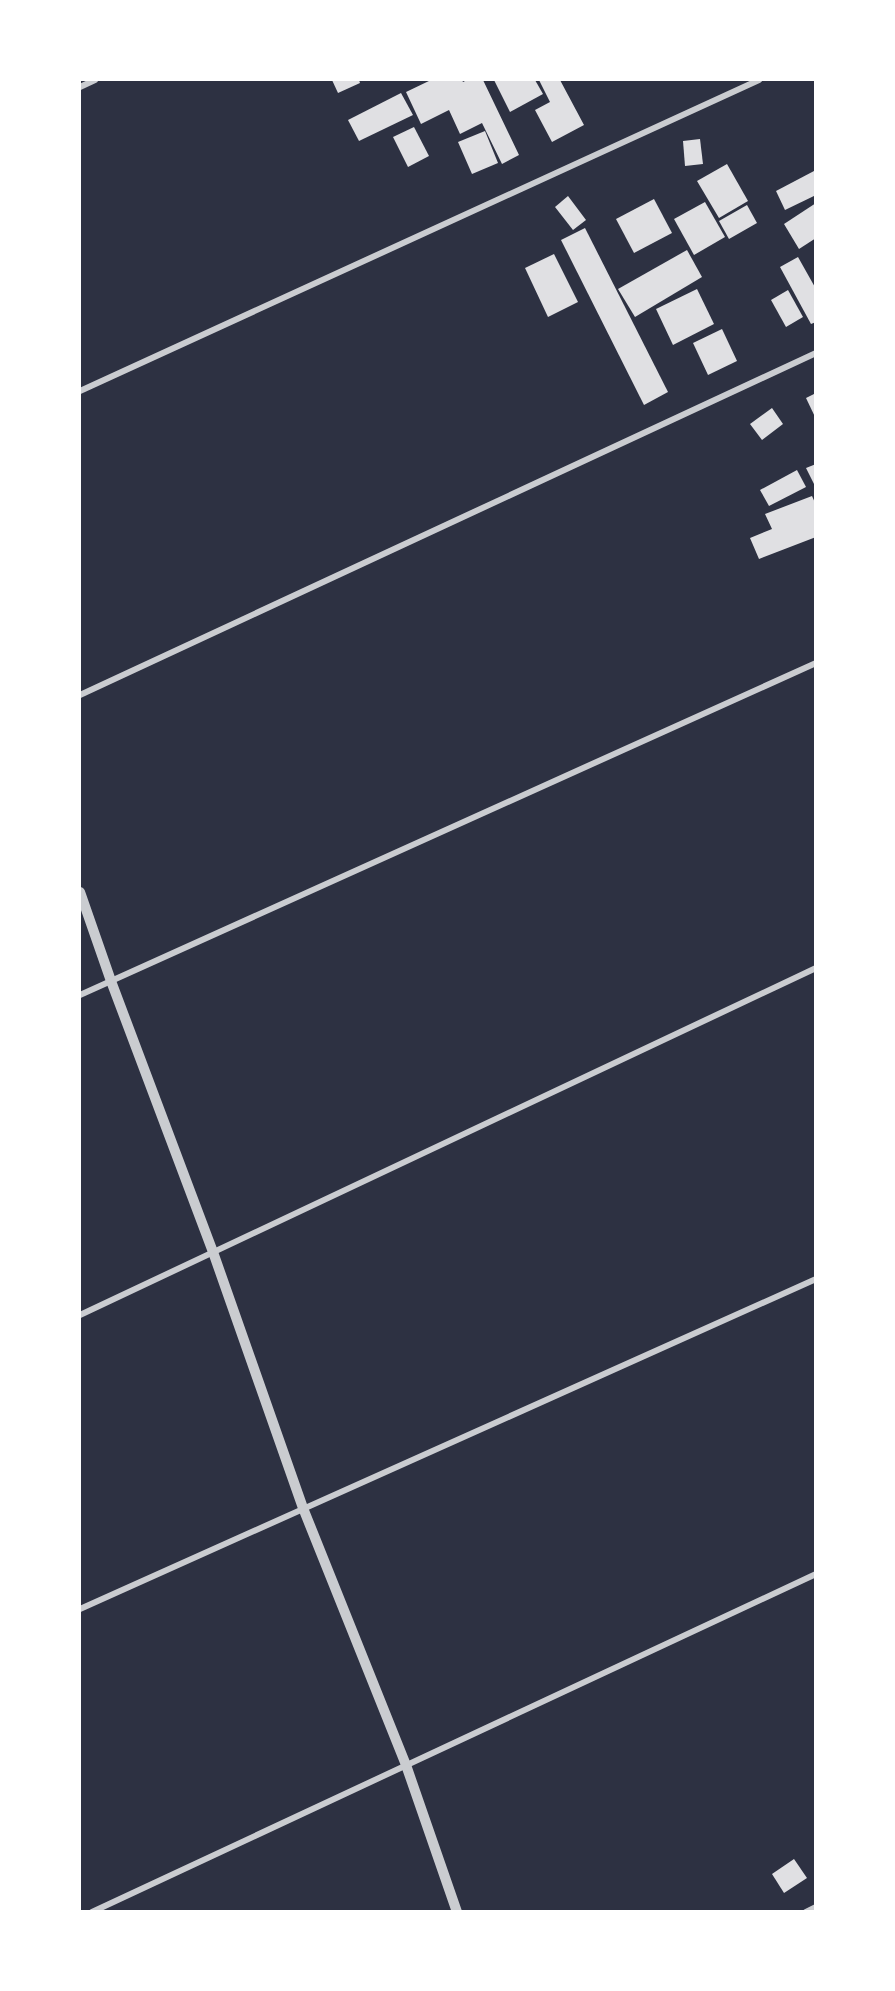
<svg xmlns="http://www.w3.org/2000/svg" width="895" height="1991" font-family="Barlow,sans-serif">
<style>
.building{fill:#e0e0e3}
.lines{fill:none;stroke-linecap:round;stroke-linejoin:round}
.minor{stroke:#caccd0;stroke-width:6}
.tertiary{stroke:#caccd0;stroke-width:10}
</style>
<rect width="100%" height="100%" fill="#2d3142"/>
<g class="building">
<polygon points="332,80 359,80 360,83 338,93"/>
<polygon points="431,80 462,80 463,82 467,80 483,80 519,155 502,164 482,123 460,134 449,110 421,124 406,92"/>
<polygon points="494,80 535,80 543,94 510,112"/>
<polygon points="539,80 560,80 584,125 552,142 535,110 550,102"/>
<polygon points="401,93 413,115 359,141 348,120"/>
<polygon points="414,127 429,156 408,167 393,137"/>
<polygon points="485,131 498,163 472,174 458,142"/>
<polygon points="700,139 703,164 685,166 683,141"/>
<polygon points="727,164 748,201 719,218 697,181"/>
<polygon points="814,171 816,195 785,210 776,191"/>
<polygon points="568,196 586,220 573,230 555,207"/>
<polygon points="654,199 672,233 634,253 616,219"/>
<polygon points="705,202 725,237 694,255 674,219"/>
<polygon points="816,203 816,238 799,249 784,224"/>
<polygon points="747,205 757,223 729,239 719,221"/>
<polygon points="585,228 668,392 644,405 561,240"/>
<polygon points="687,250 702,277 635,317 618,289"/>
<polygon points="554,254 578,302 548,317 525,268"/>
<polygon points="798,257 816,289 816,322 811,324 780,267"/>
<polygon points="697,289 714,324 673,345 656,309"/>
<polygon points="788,290 803,317 786,327 771,300"/>
<polygon points="722,329 737,361 708,375 693,343"/>
<polygon points="816,393 816,419 806,398"/>
<polygon points="772,408 783,424 762,440 750,424"/>
<polygon points="816,464 816,483 814,484 806,468"/>
<polygon points="797,470 806,487 769,506 760,490"/>
<polygon points="812,496 816,505 816,537 759,559 750,538 772,529 765,514"/>
<polygon points="794,1859 807,1878 784,1893 772,1874"/>
</g>
<g class="lines">
<g class="minor">
<polyline points="80,87 95,80"/>
<polyline points="80,391 759,80"/>
<polyline points="80,695 816,353"/>
<polyline points="80,995 816,663"/>
<polyline points="80,1315 816,968"/>
<polyline points="80,1609 816,1279"/>
<polyline points="92,1912 816,1574"/>
<polyline points="806,1912 816,1907"/>
</g>
<polyline class="tertiary" points="80,892 111,981 213,1252 303,1508 406,1765 457,1912"/>
</g>
<rect width="895" height="1991" fill="none" stroke="#ffffff" stroke-width="162"/>
</svg>
